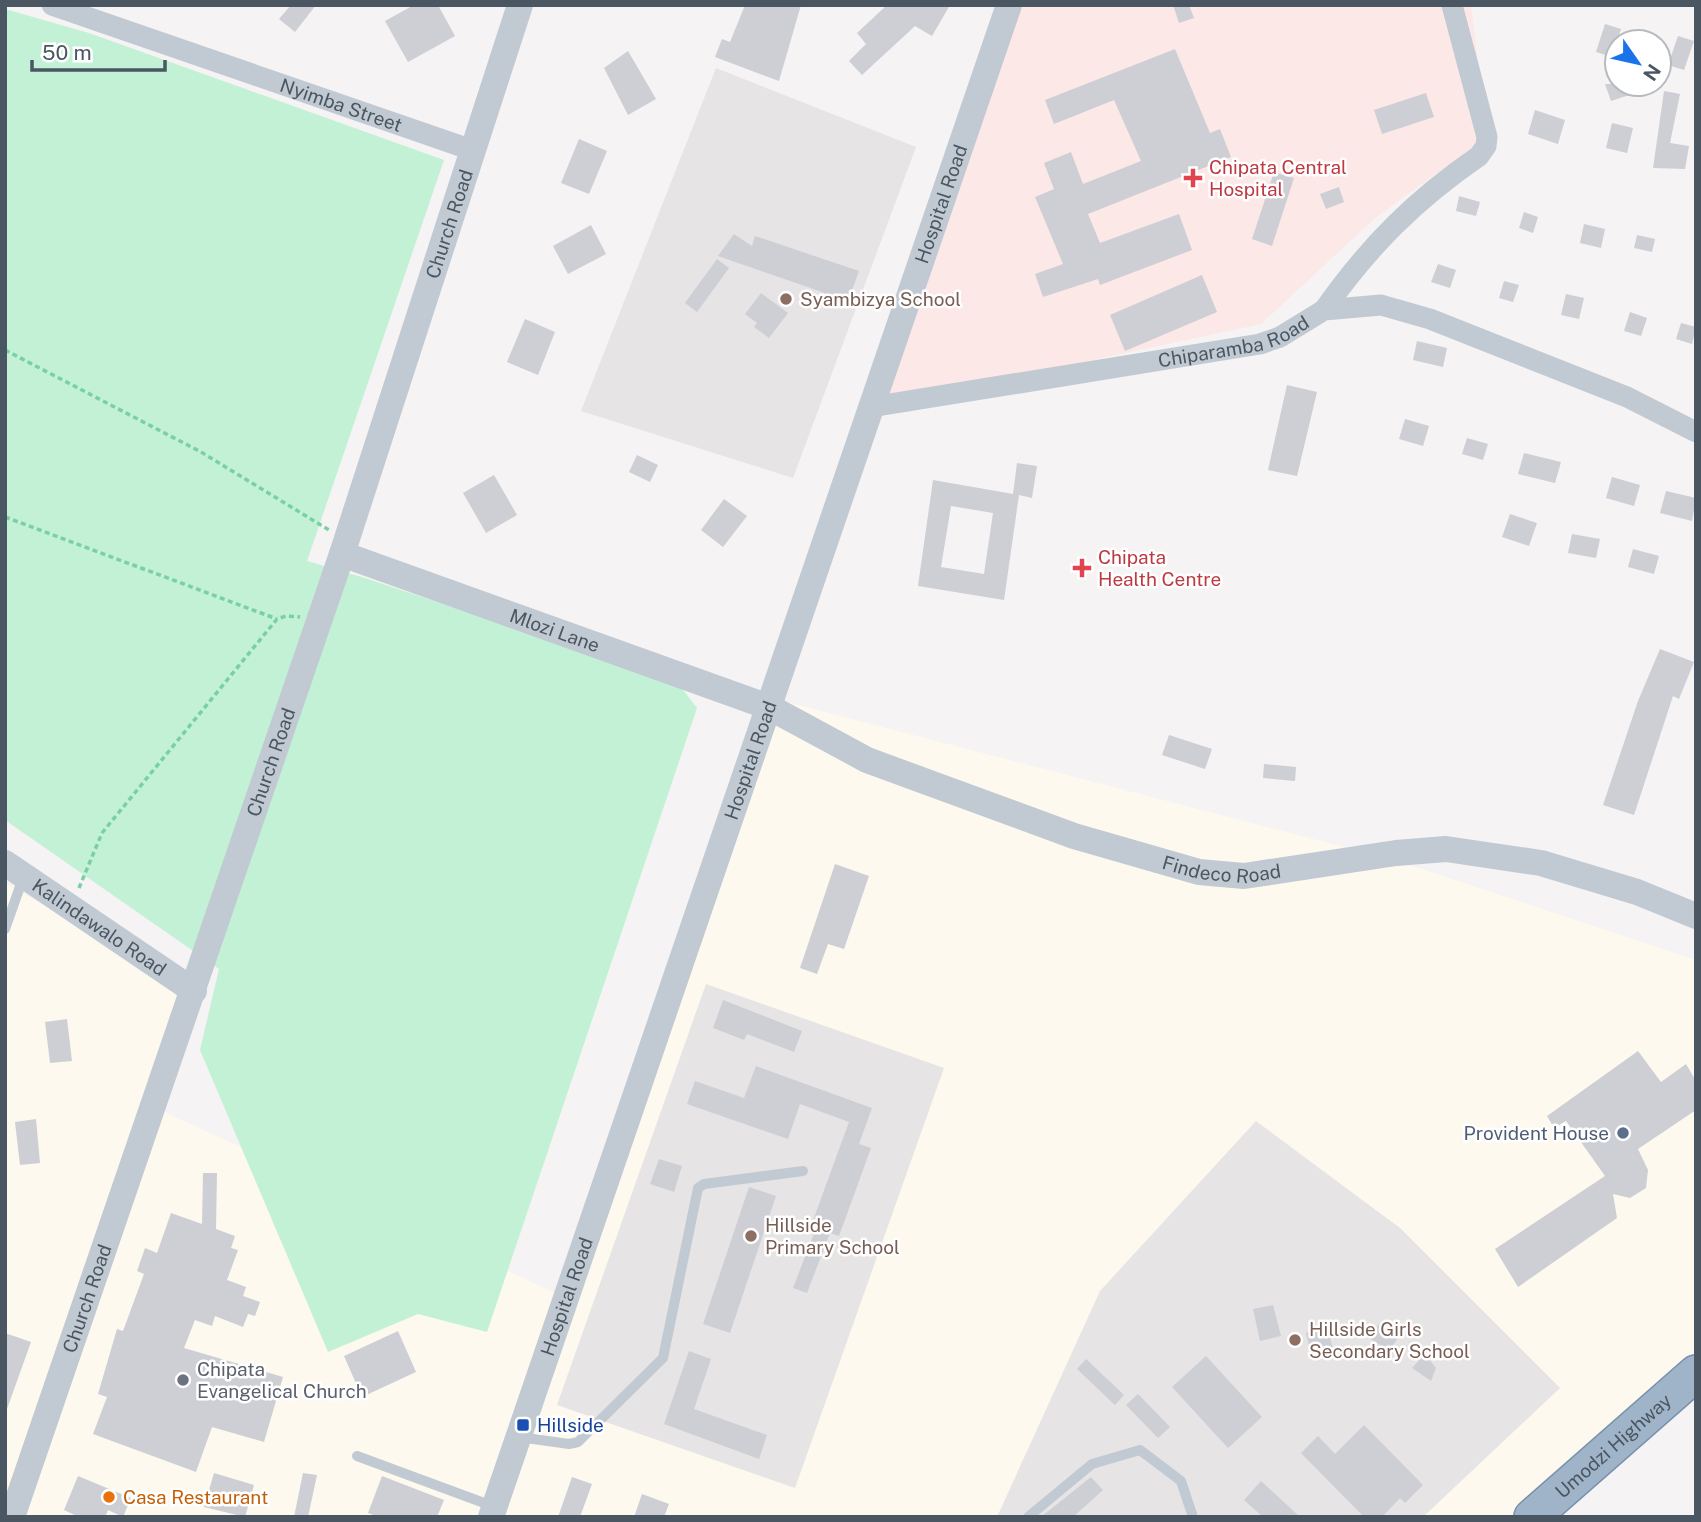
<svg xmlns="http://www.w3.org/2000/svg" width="1701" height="1522" font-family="'Public Sans',sans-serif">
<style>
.commercial{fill:#fdf9ef}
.education{fill:#e6e4e5}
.medical{fill:#fce8e6}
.green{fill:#c3f1d5}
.building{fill:#cdcfd5;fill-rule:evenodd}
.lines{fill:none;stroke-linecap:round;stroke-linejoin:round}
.trunk-casing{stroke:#7690ad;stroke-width:38}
.path{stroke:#7ad0a6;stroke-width:3.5;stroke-dasharray:5 3.5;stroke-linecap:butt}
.service{stroke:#c1cad2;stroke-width:10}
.minor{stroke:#c1cad2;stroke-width:21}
.tertiary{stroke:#c1cad2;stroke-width:26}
.trunk{stroke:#9fb4c9;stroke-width:35}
.health-dot{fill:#e0444e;stroke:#fff;stroke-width:2.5}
.education-dot{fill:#8d6e63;stroke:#fff;stroke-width:2.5}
.service-dot{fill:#5c6f8a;stroke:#fff;stroke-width:2.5}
.worship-dot{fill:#6b7280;stroke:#fff;stroke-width:2.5}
.transit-dot{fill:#1a4fb4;stroke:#fff;stroke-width:2.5}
.food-dot{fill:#e8710a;stroke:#fff;stroke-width:2.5}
.labels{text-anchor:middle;stroke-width:5;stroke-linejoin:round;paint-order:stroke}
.street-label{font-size:19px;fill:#4a5661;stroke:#fff}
.health-label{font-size:19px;fill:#be3a42;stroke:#fff;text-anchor:start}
.education-label{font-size:19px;fill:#785e54;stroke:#fff;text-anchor:start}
.service-label{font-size:19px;fill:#4e5e75;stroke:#fff;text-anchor:end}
.worship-label{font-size:19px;fill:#5b616d;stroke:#fff;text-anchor:start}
.transit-label{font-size:19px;fill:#164399;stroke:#fff;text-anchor:start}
.food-label{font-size:19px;fill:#c56008;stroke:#fff;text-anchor:start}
</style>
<rect width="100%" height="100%" fill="#f5f3f3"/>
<polygon class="commercial" points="775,699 1398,861 1696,960 1696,1397 1632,1433 1551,1517 5,1517 5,883 194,991 154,1107 566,1298"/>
<g class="education">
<polygon points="716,68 916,147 793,478 581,411"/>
<polygon points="706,984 944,1068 795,1488 557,1405"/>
<polygon points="1256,1121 1400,1228 1560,1388 1423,1517 997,1517 1100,1291"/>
</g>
<polygon class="medical" points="1020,5 1471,5 1487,137 1375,218 1261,324 871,407"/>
<polygon class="green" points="5,9 89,33 444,160 307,561 365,578 677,682 697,708 487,1332 418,1314 328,1352 200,1050 219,969 5,820"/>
<g class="building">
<polygon points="291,5 316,5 295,32 279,19"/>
<polygon points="414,5 438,5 455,36 408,62 385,21"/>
<polygon points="745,5 801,5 779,81 715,57 722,39 730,42"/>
<polygon points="887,5 950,5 932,36 915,26 862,75 849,61 866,44 857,33"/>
<polygon points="1173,5 1189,5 1194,18 1179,23"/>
<polygon points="1605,24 1621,29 1612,57 1596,52"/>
<polygon points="1678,36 1694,41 1684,70 1668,65"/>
<polygon points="1175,49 1210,133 1220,129 1231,157 1088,214 1100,243 1179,214 1192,250 1100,285 1098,279 1043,297 1035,274 1063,264 1035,197 1054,189 1044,163 1071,152 1083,184 1141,161 1114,100 1054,124 1045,100"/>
<polygon points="628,51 656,99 628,115 604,68"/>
<polygon points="1605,84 1653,84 1654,87 1611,101"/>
<polygon points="1664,91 1680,94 1670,143 1689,146 1685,169 1653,168"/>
<polygon points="1426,93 1434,117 1382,134 1374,110"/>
<polygon points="1535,110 1565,120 1558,144 1528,134"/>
<polygon points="1612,123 1633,128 1627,153 1606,148"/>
<polygon points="579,139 607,151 589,194 561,183"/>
<polygon points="1274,172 1294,178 1272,246 1252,239"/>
<polygon points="1339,187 1344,202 1326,209 1320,194"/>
<polygon points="1459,196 1480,202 1476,216 1456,211"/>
<polygon points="1524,212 1538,217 1533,233 1519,228"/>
<polygon points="1584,224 1605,229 1601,248 1580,243"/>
<polygon points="591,225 606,254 568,274 553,246"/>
<polygon points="734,234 752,246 755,236 859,271 848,301 718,256"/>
<polygon points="1637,235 1655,239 1652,252 1634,248"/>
<polygon points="717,259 729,268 697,312 685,303"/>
<polygon points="1438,264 1456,270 1450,288 1431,282"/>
<polygon points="1202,275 1217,312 1125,351 1110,315"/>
<polygon points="1504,281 1519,285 1513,302 1499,298"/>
<polygon points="761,293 788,313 769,338 754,327 757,323 745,314"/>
<polygon points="1566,294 1584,298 1579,319 1561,315"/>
<polygon points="1630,312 1647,318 1641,336 1624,331"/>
<polygon points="525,319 555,332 538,375 507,362"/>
<polygon points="1681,323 1696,327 1692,344 1676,339"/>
<polygon points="1417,341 1447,348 1443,367 1413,360"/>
<polygon points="1287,385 1317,392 1297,476 1268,470"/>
<polygon points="1405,419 1429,426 1423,446 1399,439"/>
<polygon points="1467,438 1488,444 1483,460 1462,454"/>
<polygon points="1524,453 1561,462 1555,483 1518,474"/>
<polygon points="637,455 658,465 650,482 629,472"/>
<path d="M1017,463L1037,466L1032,498L1019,495L1004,600L918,586L933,480L1013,494ZM951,506L993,513L984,574L941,567Z"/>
<polygon points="494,475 517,515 486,533 463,493"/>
<polygon points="1612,477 1640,485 1634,506 1606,498"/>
<polygon points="1666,491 1696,498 1692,521 1660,513"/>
<polygon points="724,499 747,516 723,547 701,530"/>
<polygon points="1510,514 1537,523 1529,546 1502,537"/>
<polygon points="1572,534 1600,539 1596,558 1568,553"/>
<polygon points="1633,549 1659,556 1654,574 1628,567"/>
<polygon points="1660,649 1694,662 1679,699 1673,696 1634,815 1603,805 1638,701"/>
<polygon points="1169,735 1212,749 1205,769 1162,755"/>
<polygon points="1264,764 1296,767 1295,781 1263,778"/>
<polygon points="835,864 869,876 844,949 828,944 817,974 800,968"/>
<polygon points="723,1000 802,1031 794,1052 747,1034 744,1040 713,1028"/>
<polygon points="67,1019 72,1061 50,1063 45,1022"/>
<polygon points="1638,1051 1661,1082 1686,1064 1696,1081 1696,1110 1638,1149 1648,1170 1646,1188 1630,1198 1613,1194 1617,1218 1518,1287 1495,1249 1605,1176 1566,1121 1554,1128 1547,1116"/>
<polygon points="756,1066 872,1108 859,1144 871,1148 839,1236 830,1233 807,1293 793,1288 816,1228 811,1226 849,1122 800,1104 788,1139 687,1104 695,1081 744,1098"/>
<polygon points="36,1119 40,1163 20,1165 15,1122"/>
<polygon points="659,1159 682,1166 674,1192 650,1184"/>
<polygon points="203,1173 217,1173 216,1229 235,1236 231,1248 238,1250 227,1280 246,1287 243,1296 260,1302 255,1316 248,1314 243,1327 215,1316 212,1326 195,1320 184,1348 283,1377 264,1442 212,1427 196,1472 93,1434 107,1397 98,1394 117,1329 123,1331 144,1274 137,1271 145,1248 157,1253 171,1213 202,1224"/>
<polygon points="749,1187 776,1196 730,1333 703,1324"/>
<polygon points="1273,1305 1281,1336 1260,1341 1253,1309"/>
<polygon points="1379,1324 1398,1338 1389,1351 1369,1338"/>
<polygon points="1327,1327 1334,1353 1312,1359 1306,1333"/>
<polygon points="398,1331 416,1372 362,1397 344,1356"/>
<polygon points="5,1333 31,1342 7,1409 5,1409"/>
<polygon points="689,1351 711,1359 694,1409 767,1435 759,1459 664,1424"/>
<polygon points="1425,1354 1436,1368 1431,1381 1412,1368"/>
<polygon points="1206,1356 1262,1417 1228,1448 1172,1387"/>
<polygon points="1086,1359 1124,1395 1115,1405 1077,1369"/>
<polygon points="1138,1394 1170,1427 1158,1438 1126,1405"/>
<polygon points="1364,1425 1423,1485 1405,1503 1400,1498 1382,1517 1364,1517 1301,1453 1318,1436 1335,1454"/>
<polygon points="214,1473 254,1485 245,1517 204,1507"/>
<polygon points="303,1473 317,1475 308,1517 294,1517"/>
<polygon points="78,1476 131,1498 123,1517 108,1510 105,1517 79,1517 64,1510"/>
<polygon points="382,1476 444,1500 437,1517 378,1517 368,1513"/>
<polygon points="572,1477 592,1484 580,1517 558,1517"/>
<polygon points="1091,1477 1103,1490 1073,1517 1041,1517"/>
<polygon points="1261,1481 1300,1517 1263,1517 1244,1500"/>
<polygon points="642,1494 669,1504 664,1517 634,1517"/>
</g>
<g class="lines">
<defs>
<g id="trunk">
<path id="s7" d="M1532,1517L1696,1373"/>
</g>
</defs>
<use href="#trunk" class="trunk-casing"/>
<g class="path">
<polyline points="5,350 201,452 329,530"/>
<polyline points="5,517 277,619"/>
<polyline points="79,888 102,833 277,619 286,616 300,617"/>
</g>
<g class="service">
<polyline points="5,929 23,878"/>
<polyline points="519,1437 569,1444 578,1442 663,1358 698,1188 704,1184 803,1171"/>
<polyline points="357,1456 495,1507"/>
<polyline points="1028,1517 1092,1464 1140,1450 1181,1481 1193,1517"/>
</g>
<g class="minor">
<path id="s1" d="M52,5L472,150"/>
<path d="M1324,310C1369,246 1415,200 1479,156L1486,146L1487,137L1452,5"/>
<path id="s2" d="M871,407L1260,344L1280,337L1324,310L1381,305L1430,319L1627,397L1696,432"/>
</g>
<g class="tertiary">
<path id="s3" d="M342,554L769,707L867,760L1074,836L1199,872L1244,876L1396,853L1446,849L1541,863L1637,892L1696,916"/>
<path id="s4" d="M5,863L194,991"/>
<path id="s5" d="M12,1517L342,554L520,5"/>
<path id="s6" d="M491,1517L1009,5"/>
</g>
<use href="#trunk" class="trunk"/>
</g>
<g class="health-dot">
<path d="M1189.5 167.5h7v7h7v7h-7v7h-7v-7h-7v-7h7z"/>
<path d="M1078.5 557.5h7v7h7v7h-7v7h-7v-7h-7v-7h7z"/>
</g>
<g class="education-dot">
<circle cx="786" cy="299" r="7"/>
<circle cx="751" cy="1236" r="7"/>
<circle cx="1295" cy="1340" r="7"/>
</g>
<circle class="service-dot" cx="1623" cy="1133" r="7"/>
<circle class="worship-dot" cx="183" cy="1380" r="7"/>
<rect class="transit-dot" x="516" y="1418" width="14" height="14" rx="3.5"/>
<circle class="food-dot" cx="109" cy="1497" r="7"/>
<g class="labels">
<g class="street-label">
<text dy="7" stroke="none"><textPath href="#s1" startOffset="306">Nyimba Street</textPath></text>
<text dy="7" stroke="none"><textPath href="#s6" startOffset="1388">Hospital Road</textPath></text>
<text dy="7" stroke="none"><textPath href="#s5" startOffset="1365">Church Road</textPath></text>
<text dy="7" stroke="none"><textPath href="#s2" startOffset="369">Chiparamba Road</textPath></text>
<text dy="7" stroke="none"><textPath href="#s3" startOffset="226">Mlozi Lane</textPath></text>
<text dy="7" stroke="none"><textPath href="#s6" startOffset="800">Hospital Road</textPath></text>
<text dy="7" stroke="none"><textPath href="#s5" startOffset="798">Church Road</textPath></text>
<text dy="7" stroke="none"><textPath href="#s3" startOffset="938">Findeco Road</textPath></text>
<text dy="7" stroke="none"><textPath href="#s4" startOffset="114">Kalindawalo Road</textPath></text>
<text dy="7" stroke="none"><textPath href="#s6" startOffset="233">Hospital Road</textPath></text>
<text dy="7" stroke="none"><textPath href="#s5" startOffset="231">Church Road</textPath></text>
<text dy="7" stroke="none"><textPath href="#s7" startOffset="108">Umodzi Highway</textPath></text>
</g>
<g class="health-label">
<text x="1209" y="174">Chipata Central<tspan x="1209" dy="22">Hospital</tspan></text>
<text x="1098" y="564">Chipata<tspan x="1098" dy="22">Health Centre</tspan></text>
</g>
<g class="education-label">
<text x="800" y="306">Syambizya School</text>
<text x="765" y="1232">Hillside<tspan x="765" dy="22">Primary School</tspan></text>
<text x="1309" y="1336">Hillside Girls<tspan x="1309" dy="22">Secondary School</tspan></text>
</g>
<g class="service-label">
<text x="1609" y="1140">Provident House</text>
</g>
<g class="worship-label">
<text x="197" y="1376">Chipata<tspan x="197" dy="22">Evangelical Church</tspan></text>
</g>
<g class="transit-label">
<text x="537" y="1432">Hillside</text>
</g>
<g class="food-label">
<text x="123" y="1504">Casa Restaurant</text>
</g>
</g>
<rect width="1701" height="1522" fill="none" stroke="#4a5661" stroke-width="14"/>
<g transform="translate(1638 63) rotate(124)"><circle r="33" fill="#ffffff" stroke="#b7bbc0" stroke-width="2"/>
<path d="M0-5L12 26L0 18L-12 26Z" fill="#1a73e8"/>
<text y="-10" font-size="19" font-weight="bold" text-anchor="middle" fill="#4a5661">N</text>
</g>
<path d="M32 60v10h133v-10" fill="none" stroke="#4a5661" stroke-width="3.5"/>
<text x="42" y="60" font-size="21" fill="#4a5661" stroke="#ffffff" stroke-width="5" paint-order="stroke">50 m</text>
</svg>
